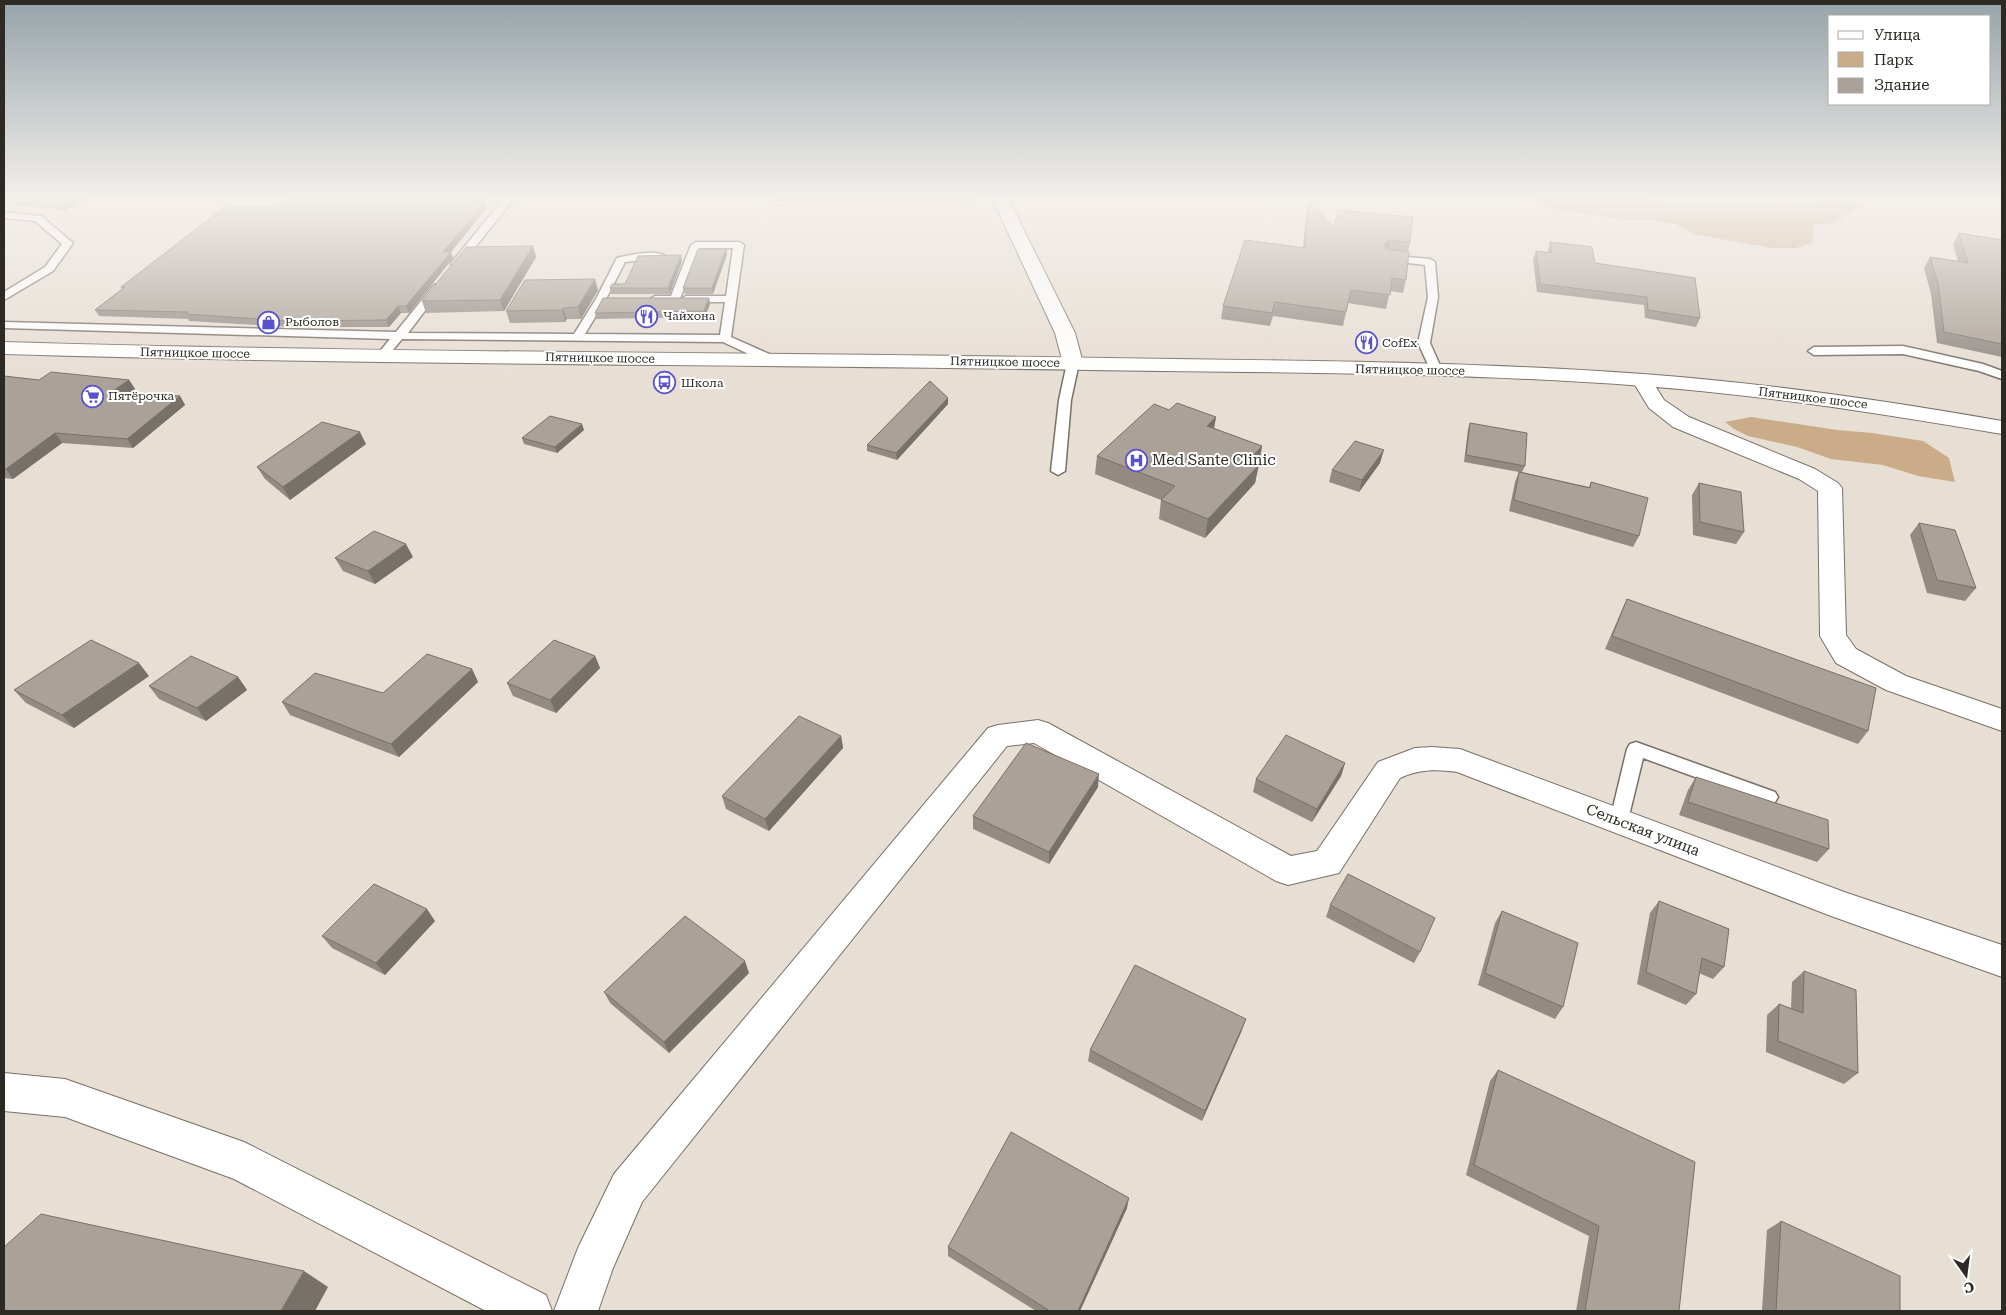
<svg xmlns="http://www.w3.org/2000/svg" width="2006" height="1315" font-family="'Roboto Serif',serif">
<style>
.green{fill:#caac88}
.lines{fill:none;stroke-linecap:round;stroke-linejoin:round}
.service-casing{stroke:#787067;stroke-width:3}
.minor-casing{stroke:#787067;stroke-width:2}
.tertiary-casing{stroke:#787067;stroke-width:2}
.primary-casing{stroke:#787067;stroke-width:2}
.service{fill:#fff;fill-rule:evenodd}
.minor{fill:#fff;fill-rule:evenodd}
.tertiary{fill:#fff;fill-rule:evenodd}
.primary{fill:#fff;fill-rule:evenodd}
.wall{fill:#928a83}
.shaded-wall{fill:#77716a}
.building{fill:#aaa198;stroke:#77716a}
.labels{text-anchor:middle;stroke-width:4;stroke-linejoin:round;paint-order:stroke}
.far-poi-label{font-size:12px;fill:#2d2a26;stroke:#fff;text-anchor:start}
.far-street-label{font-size:12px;fill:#2d2a26;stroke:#fff}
.poi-label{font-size:15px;fill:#2d2a26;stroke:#fff;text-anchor:start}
.street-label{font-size:15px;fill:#2d2a26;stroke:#fff}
</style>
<rect width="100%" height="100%" fill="#e7ded4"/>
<g class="green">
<polygon points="773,196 977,196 980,202 774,206"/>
<polygon points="1534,196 1644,196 1661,203 1725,205 1743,203 1788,207 1840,200 1863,205 1833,223 1814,225 1812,243 1796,248 1772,248 1693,234 1676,224 1650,220 1626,220 1550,209 1535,201"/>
<polygon points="1751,417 1837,430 1872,433 1923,441 1949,458 1955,482 1918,476 1883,465 1831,459 1797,447 1748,436 1734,429 1725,422"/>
</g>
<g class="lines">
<defs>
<g id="service">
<polygon points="506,196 516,196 460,266 452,266 451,264 452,262"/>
<polygon points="4,212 41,216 73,243 53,271 4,300 4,292 45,267 62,244 35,221 4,218"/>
<path d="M696,242H739L744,245L731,337L776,357L778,360L776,363H768L723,342L402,339L387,357L383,359L377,355L390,339L4,328V322L396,332L434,285L438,284L443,287L408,333L574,334L596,299L617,258C628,255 657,249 665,256L664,258L625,262L606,299L585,334L720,335L725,302H686L681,299L686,296H726L733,248H700L679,301L655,302L650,299L655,296H671L691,245Z"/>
<polygon points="1387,255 1430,259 1435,262 1438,297 1430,343 1442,370 1440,373 1432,373 1418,343 1428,297 1425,265 1383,260 1382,258 1383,256"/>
<polygon points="1903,346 1983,364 2002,371 2002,379 1979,371 1903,354 1814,355 1808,351 1814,347"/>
<polygon points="1073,359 1079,363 1071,400 1065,471 1058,475 1051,471 1059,400 1067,363"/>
<polygon points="1636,742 1775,792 1778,797 1775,802 1769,804 1643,758 1628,820 1626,825 1619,828 1612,825 1610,820 1627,749 1630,744"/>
</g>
<g id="minor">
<polygon points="1642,374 1649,376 1664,400 1689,417 1815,469 1838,483 1842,488 1846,635 1856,649 1906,676 2002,709 2002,731 1886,690 1836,663 1820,636 1818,491 1799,479 1673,427 1649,408 1632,380 1635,376"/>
<path d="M1038,720L1048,723L1291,856L1317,851L1378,762L1415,748L1432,747L1460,749L1847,893L2002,945V977L1831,916L1457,772C1437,769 1419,769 1400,778L1339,873L1288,885L1276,881L1034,743L1007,746L642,1202L613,1268L598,1311H554L578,1248L614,1174L988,728L998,725Z"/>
<polygon points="4,1073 65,1079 244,1142 546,1295 552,1311 486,1311 234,1179 65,1117 4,1111"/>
</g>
<polygon id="tertiary" points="991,196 1007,196 1075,333 1083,363 1080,367 1073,369 1066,367 1063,363 1055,333"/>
<path id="primary" d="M4,342C373,353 742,352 1110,358C1288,361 1466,361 1643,374C1764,383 1883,400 2002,421V434C1883,414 1764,395 1643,386C1460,372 1275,373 1090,370C728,364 366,365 4,354Z"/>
</defs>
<use href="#service" class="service-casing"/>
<use href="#minor" class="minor-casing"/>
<use href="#tertiary" class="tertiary-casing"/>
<use href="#primary" class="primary-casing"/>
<use href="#service" class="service"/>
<use href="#minor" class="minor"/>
<use href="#tertiary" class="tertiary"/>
<use href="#primary" class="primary"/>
</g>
<g class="wall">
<polygon points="4,196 93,196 65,210 4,204"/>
<polygon points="289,196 490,196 484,203 486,209 451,252 453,258 409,313 401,313 389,327 291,327 189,321 188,319 99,316 95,310 122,289 121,287 276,207"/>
<polygon points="1309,202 1334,227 1410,242 1408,252 1406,280 1403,293 1390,291 1386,309 1348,303 1343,326 1273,316 1270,326 1221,319 1223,306 1303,248 1306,214"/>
<polygon points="1959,233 2002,240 2002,357 1937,343 1931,294 1924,268 1930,257 1958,261 1953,244"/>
<polygon points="1550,242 1595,263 1700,318 1696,327 1645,318 1644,305 1537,292 1533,259 1536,251 1548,252 1548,250"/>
<polygon points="533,246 536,257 504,311 426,313 422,301"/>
<polygon points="726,249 727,254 713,294 685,294 683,288"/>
<polygon points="682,261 670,294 611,294 610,288 625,284"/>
<polygon points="598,290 581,319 567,319 565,322 510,323 506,311"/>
<polygon points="709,298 710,304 705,317 596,319 595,313"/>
<polygon points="4,376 39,380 129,380 135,389 130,393 180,396 185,405 133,448 62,443 13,479 4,478"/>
<polygon points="948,398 948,404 897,460 867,451 867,445"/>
<polygon points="1169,410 1216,417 1214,428 1262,446 1259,464 1258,465 1255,483 1205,538 1159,519 1161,500 1095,474 1097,456"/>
<polygon points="1470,423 1525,466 1522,472 1589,487 1591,482 1639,536 1633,547 1509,511 1515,482 1519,472 1464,462 1468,429"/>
<polygon points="584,430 557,453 524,444 522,438"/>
<polygon points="366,444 290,500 265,479 257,467"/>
<polygon points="1380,463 1359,492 1329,482 1332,470"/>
<polygon points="1699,483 1744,532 1736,544 1693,535 1692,495"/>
<polygon points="1919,523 1976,588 1965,601 1927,593 1910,535"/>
<polygon points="413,557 375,584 343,571 335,558"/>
<polygon points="1627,599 1868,731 1858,744 1605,649 1621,612"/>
<polygon points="595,656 600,668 556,713 513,696 507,683"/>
<polygon points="472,669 478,682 399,757 290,715 282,702 383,693"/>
<polygon points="149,676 74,728 26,703 14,690"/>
<polygon points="238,677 247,690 206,721 159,699 149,686"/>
<polygon points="841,736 843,748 769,831 726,809 722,796"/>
<polygon points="1345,763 1341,776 1312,822 1253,792 1256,779"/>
<polygon points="1696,777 1829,849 1817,862 1679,815 1688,790"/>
<polygon points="1098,787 1049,864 973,829 973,816"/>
<polygon points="1659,901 1724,967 1713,979 1699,973 1696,994 1686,1005 1637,984 1650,913"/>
<polygon points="1330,905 1420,952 1414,963 1326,917"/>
<polygon points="1502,911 1563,1007 1555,1019 1478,985 1495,923"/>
<polygon points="435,921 385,975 332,948 322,936"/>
<polygon points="1804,971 1858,1073 1844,1084 1766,1052 1767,1015 1779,1004 1791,1009 1792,982"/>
<polygon points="749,973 669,1053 610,1003 604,992"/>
<polygon points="1242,1030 1202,1121 1088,1061 1090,1050"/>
<polygon points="1498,1070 1679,1311 1576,1311 1589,1236 1466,1175 1490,1081"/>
<polygon points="1127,1208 1080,1311 1036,1311 948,1256 948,1247"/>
<polygon points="1781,1221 1900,1311 1762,1311 1767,1230"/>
</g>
<g class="shaded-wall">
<polygon points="66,196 93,196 65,210 59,200"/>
<polygon points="483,196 490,196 484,203 486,209 446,258 443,252 476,203"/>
<polygon points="1390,240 1387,253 1384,244"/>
<polygon points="533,246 536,257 504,311 500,300"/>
<polygon points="726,249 727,254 713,294 712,288"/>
<polygon points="451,252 453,258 409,313 406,306"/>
<polygon points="681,255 682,261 670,294 668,288"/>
<polygon points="595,279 598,290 581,319 578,307"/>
<polygon points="709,298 710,304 705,317 704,311"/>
<polygon points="398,306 401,313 389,327 386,320"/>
<polygon points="563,308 567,319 565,322 562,310"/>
<polygon points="129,380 135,389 119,401 113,391"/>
<polygon points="180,396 185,405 133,448 127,439"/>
<polygon points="948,398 948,404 897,460 896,453"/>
<polygon points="1216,417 1213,434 1207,426"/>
<polygon points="582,424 584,430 557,453 555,447"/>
<polygon points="360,432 366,444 290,500 283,487"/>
<polygon points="55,433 62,443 13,479 6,469"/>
<polygon points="1262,446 1259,464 1244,479 1248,461"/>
<polygon points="1384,450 1380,463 1359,492 1362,480"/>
<polygon points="1259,465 1255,483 1205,538 1208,519"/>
<polygon points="406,544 413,557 375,584 368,571"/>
<polygon points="595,656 600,668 556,713 550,700"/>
<polygon points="139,663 149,676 74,728 62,715"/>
<polygon points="472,669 478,682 399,757 391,744"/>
<polygon points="238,677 247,690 206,721 197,708"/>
<polygon points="841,736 843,748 769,831 765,819"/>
<polygon points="1345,763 1341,776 1312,822 1317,809"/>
<polygon points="1099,774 1098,787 1049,864 1049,852"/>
<polygon points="427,909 435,921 385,975 376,963"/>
<polygon points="745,961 749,973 669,1053 664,1042"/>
<polygon points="1246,1019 1242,1030 1202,1121 1205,1111"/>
<polygon points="1129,1198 1127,1208 1080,1311 1078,1311"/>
<polygon points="304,1271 328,1287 315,1311 281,1311"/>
</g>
<g class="building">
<polygon points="22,196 66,196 59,200"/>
<polygon points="289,196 483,196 476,203 484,203 443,252 451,252 406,306 398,306 386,320 287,321 186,314 188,312 95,310 125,287 121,287 226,206 276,207"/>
<polygon points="1309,202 1334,227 1338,210 1413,217 1410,242 1390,240 1384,244 1386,249 1409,252 1406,280 1392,278 1390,295 1351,290 1346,312 1275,302 1272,313 1223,306 1245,240 1305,248"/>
<polygon points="1959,233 2002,240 2002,344 1944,332 1938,283 1930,257 1968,263"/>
<polygon points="1550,242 1592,247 1595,263 1695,278 1700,318 1648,310 1647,297 1540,284 1536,251 1552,253"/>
<polygon points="533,246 500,300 422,301 466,247"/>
<polygon points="698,249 726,249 712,288 683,288"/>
<polygon points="681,255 668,288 610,288 612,284 625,284 638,256"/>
<polygon points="595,279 578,307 563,308 562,310 506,311 525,280"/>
<polygon points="603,298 709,298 704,311 595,313"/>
<polygon points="51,372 129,380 113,391 180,396 127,439 55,433 6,469 4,469 4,376 39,380"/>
<polygon points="930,381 948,398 896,453 867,445"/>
<polygon points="1177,403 1216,417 1207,426 1262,446 1248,461 1259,465 1208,519 1161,500 1175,486 1097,456 1154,404 1169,410"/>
<polygon points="550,416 582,424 555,447 522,438"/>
<polygon points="322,422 360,432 283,487 257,467"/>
<polygon points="1470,423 1527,433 1525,466 1466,455"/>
<polygon points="1355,441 1384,450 1362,480 1332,470"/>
<polygon points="1519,472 1590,488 1591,482 1648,498 1639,536 1514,500"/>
<polygon points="1699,483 1741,492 1744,532 1700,522"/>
<polygon points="1919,523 1955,530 1976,588 1937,580"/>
<polygon points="374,531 406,544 368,571 335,558"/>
<polygon points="1627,599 1876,688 1868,731 1612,636"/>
<polygon points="91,640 139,663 62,715 14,690"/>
<polygon points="554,640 595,656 550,700 507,683"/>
<polygon points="427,654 472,669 391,744 282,702 315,673 383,693"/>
<polygon points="191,656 238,677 197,708 149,686"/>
<polygon points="799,716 841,736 765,819 722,796"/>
<polygon points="1286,735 1345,763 1317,809 1256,779"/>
<polygon points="1026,743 1099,774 1049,852 973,816"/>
<polygon points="1696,777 1828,820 1829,849 1688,802"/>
<polygon points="1348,874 1435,918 1420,952 1330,905"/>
<polygon points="374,884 427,909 376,963 322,936"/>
<polygon points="1659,901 1729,929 1724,967 1702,958 1696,994 1646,972"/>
<polygon points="1502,911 1578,943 1563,1007 1485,973"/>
<polygon points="685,916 745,961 664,1042 604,992"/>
<polygon points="1135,965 1246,1019 1205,1111 1090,1050"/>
<polygon points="1804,971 1856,990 1858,1073 1778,1041 1779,1004 1803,1013"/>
<polygon points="1498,1070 1695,1162 1679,1311 1585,1311 1599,1226 1474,1165"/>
<polygon points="1011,1132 1129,1198 1078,1311 1050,1311 948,1247"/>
<polygon points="41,1214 304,1271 281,1311 4,1311 4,1247"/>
<polygon points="1781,1221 1900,1276 1900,1311 1776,1311"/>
</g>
<linearGradient id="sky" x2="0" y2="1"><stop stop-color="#96a3a9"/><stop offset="0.52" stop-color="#f4f0ec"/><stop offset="1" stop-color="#f4f0ec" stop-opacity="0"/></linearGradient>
<rect width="2006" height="380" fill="url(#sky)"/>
<defs>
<symbol id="restaurant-ring" viewBox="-11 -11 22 22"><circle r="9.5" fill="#fff" stroke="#5a52ca" stroke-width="1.5"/><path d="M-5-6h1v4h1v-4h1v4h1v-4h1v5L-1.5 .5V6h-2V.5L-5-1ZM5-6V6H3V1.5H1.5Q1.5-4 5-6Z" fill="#5a52ca"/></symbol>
<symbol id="shop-ring" viewBox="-11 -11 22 22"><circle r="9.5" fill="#fff" stroke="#5a52ca" stroke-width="1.5"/><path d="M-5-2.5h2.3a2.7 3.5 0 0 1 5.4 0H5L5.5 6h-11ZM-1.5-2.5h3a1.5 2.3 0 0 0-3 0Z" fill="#5a52ca"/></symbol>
<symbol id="bus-ring" viewBox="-11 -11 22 22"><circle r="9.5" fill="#fff" stroke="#5a52ca" stroke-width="1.5"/><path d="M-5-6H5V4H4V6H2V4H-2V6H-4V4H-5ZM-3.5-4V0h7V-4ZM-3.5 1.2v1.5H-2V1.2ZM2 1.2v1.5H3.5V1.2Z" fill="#5a52ca"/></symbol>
<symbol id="supermarket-ring" viewBox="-11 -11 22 22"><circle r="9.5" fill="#fff" stroke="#5a52ca" stroke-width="1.5"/><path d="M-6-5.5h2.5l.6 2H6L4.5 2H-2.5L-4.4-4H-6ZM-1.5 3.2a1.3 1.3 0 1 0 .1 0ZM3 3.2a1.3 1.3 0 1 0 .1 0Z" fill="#5a52ca"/></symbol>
<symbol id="hospital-ring" viewBox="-11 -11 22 22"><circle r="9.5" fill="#fff" stroke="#5a52ca" stroke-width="1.5"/><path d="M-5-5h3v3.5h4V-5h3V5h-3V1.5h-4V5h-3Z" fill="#5a52ca"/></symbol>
</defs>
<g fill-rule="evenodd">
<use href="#restaurant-ring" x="634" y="304" width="25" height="25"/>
<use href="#shop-ring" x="256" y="310" width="25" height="25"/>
<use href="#restaurant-ring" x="1354" y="330" width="25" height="25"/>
<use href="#bus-ring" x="652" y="370" width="25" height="25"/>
<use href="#supermarket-ring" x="80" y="384" width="25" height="25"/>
<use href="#hospital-ring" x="1124" y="448" width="25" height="25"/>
</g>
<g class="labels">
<g class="far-poi-label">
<text x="663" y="320">Чайхона</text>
<text x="285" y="326">Рыболов</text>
<text x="1382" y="347">CofEx</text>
<text x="681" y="387">Школа</text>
<text x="108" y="400">Пятёрочка</text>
</g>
<g class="far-street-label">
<text transform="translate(195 353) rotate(1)" y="4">Пятницкое шоссе</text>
<text transform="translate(600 358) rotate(1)" y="4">Пятницкое шоссе</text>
<text transform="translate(1005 362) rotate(1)" y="4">Пятницкое шоссе</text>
<text transform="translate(1410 370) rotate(1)" y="4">Пятницкое шоссе</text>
<text transform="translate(1813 398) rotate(7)" y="4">Пятницкое шоссе</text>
</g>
<g class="poi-label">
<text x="1152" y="465">Med Sante Clinic</text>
</g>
<g class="street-label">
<text transform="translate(1643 830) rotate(21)" y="5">Сельская улица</text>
</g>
</g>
<rect width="2006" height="1315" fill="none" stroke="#2d2a26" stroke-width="10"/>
<rect x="1828" y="15" width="162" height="90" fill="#ffffff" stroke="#abaaa8"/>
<rect x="1838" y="31" width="25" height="8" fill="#ffffff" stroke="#abaaa8"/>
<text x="1874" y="40" font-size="15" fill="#2d2a26">Улица</text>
<rect x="1838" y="52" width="25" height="15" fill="#caac88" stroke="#abaaa8"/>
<text x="1874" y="65" font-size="15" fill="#2d2a26">Парк</text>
<rect x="1838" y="78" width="25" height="15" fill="#aaa198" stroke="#abaaa8"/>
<text x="1874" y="90" font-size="15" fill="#2d2a26">Здание</text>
<g transform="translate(1966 1275) rotate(166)" stroke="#ffffff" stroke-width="4" paint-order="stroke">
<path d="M0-4L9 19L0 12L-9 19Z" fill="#2d2a26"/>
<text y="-8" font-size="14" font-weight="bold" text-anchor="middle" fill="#2d2a26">С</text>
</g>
</svg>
